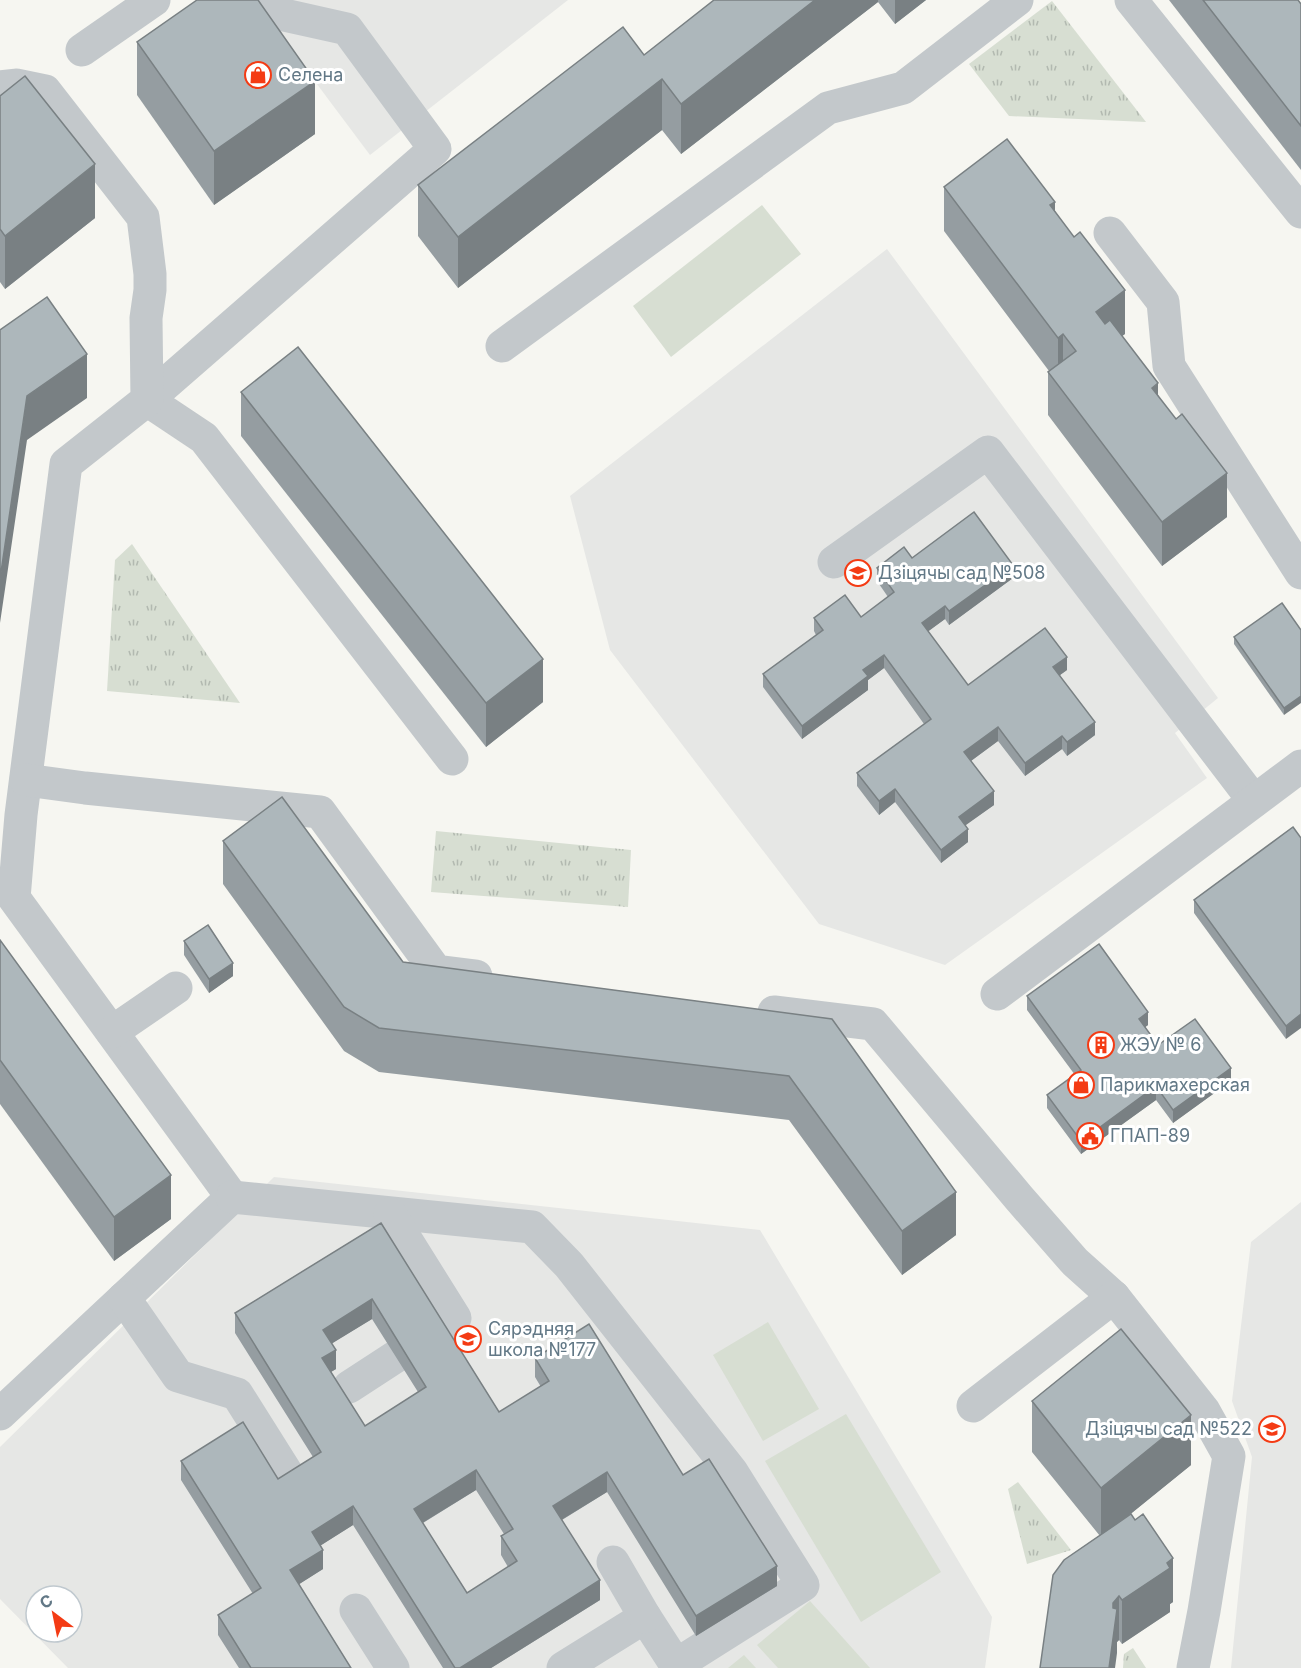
<svg xmlns="http://www.w3.org/2000/svg" width="1301" height="1668" font-family="Inter,sans-serif">
<style>
.built{fill:#e6e7e5;fill-rule:evenodd}
.grass{fill:url(#grass-tufts)}
.garden{fill:#d7ded2}
.lines{fill:none;stroke-linecap:round;stroke-linejoin:round}
.minor{stroke:#c3c8cb;stroke-width:33}
.wall{fill:#959da1;fill-rule:evenodd}
.shaded-wall{fill:#798083}
.building{fill:#adb7bb;stroke:#798083;stroke-width:1.5;fill-rule:evenodd}
.labels{text-anchor:middle;stroke-width:6;stroke-linejoin:round;paint-order:stroke}
.poi-label{font-size:18px;fill:#627886;stroke:#fff;text-anchor:start}
</style>
<defs>
<pattern id="grass-tufts" width="24" height="20" patternUnits="userSpaceOnUse" patternTransform="scale(1.5)"><rect width="24" height="20" fill="#d7ded2"/><path d="M3 7l-1-3M5 7V3M7 7l1-3M15 17l-1-3M17 17v-4M19 17l1-3" fill="none" stroke="#b2b9b0"/></pattern>
</defs>
<rect width="100%" height="100%" fill="#f6f6f1"/>
<g class="built">
<polygon points="254,0 568,0 370,155"/>
<polygon points="887,249 1218,698 1175,733 1207,778 945,965 819,924 610,650 570,496"/>
<path d="M274,1177L760,1230L992,1617L985,1668H68L0,1599V1447ZM36,1596H72V1632H36Z"/>
<polygon points="1301,1202 1301,1668 1231,1668 1252,1457 1232,1401 1251,1242"/>
</g>
<g class="grass">
<polygon points="1052,1 1146,122 1009,116 969,64"/>
<polygon points="132,544 240,703 107,691 115,560"/>
<polygon points="436,831 631,850 628,907 431,892"/>
<polygon points="1018,1482 1071,1550 1027,1564 1008,1489"/>
<polygon points="1133,1648 1146,1668 1123,1668 1124,1654"/>
</g>
<g class="garden">
<polygon points="762,205 801,254 671,357 633,306"/>
<polygon points="768,1322 819,1409 763,1441 713,1355"/>
<polygon points="846,1414 941,1572 861,1622 765,1461"/>
<polygon points="810,1601 870,1668 778,1668 757,1645"/>
<polygon points="744,1655 756,1668 728,1668"/>
</g>
<g class="lines">
<g class="minor">
<polyline points="217,0 347,29 435,149 147,400 204,438 452,759"/>
<polyline points="1131,0 1301,212"/>
<polyline points="82,50 154,0"/>
<polyline points="0,87 16,85 45,91 143,217 150,274 150,290 146,318 147,400 66,464 21,815 14,898 232,1197 0,1414"/>
<polyline points="1110,233 1163,302 1169,366 1301,573"/>
<polyline points="502,346 828,108 903,88 1017,0"/>
<polyline points="834,562 988,452 1254,801"/>
<polyline points="26,780 85,788 320,812 436,971 476,976"/>
<polyline points="997,994 1301,766"/>
<polyline points="774,1012 873,1024 1019,1198 1075,1262 1114,1297"/>
<polyline points="112,1032 176,988"/>
<polyline points="232,1197 532,1227 569,1265 732,1472 803,1585 676,1665 645,1617 563,1668"/>
<polyline points="124,1298 178,1376 237,1394 288,1475"/>
<polyline points="349,1387 455,1318 390,1214"/>
<polyline points="973,1406 1114,1297 1204,1411 1229,1456 1204,1611 1193,1668"/>
<polyline points="613,1562 645,1617"/>
<polyline points="356,1610 393,1668"/>
</g>
</g>
<g class="wall">
<polygon points="714,0 926,0 895,24 878,2 681,154 662,130 458,288 418,236 418,185 644,55"/>
<polygon points="1169,0 1298,0 1301,4 1301,170"/>
<polygon points="137,42 315,134 214,205 137,95"/>
<polygon points="0,96 95,218 5,289 0,282"/>
<polygon points="944,187 1055,211 1125,334 1122,335 1158,395 1227,517 1162,566 1048,415 1048,372 1049,371 944,231"/>
<polygon points="241,392 543,702 486,747 241,436"/>
<polygon points="912,558 1013,578 949,625 945,619 928,631 968,685 1067,670 1060,675 1095,735 1067,756 1062,749 1025,776 998,741 971,761 994,805 965,825 968,842 941,863 895,802 879,815 857,786 857,773 924,724 884,668 868,680 868,690 802,739 763,687 763,674 816,635 814,631 814,618 861,617 888,597 877,581 877,568"/>
<polygon points="1301,630 1284,715 1234,644 1234,637"/>
<polygon points="1293,827 1286,1039 1194,913 1194,900"/>
<polygon points="223,841 403,962 832,1019 956,1235 902,1275 789,1120 379,1072 344,1051 223,884"/>
<polygon points="0,940 171,1219 114,1261 0,1104"/>
<polygon points="184,941 233,976 209,993 184,955"/>
<polygon points="1027,996 1148,1025 1145,1027 1158,1045 1231,1081 1173,1123 1156,1100 1081,1154 1047,1108 1047,1095 1075,1075 1027,1010"/>
<path d="M381,1223L499,1412L541,1387L535,1377V1358L683,1475L777,1586L696,1636L607,1492L562,1520L600,1600L491,1668H443L353,1525L321,1545L323,1569L299,1584L351,1668H239L218,1635V1615L253,1594L181,1480V1461L278,1479L313,1457L235,1333V1313ZM372,1319L418,1392L365,1426L331,1372L336,1369L332,1343ZM476,1490L504,1534L501,1536V1555L508,1567L467,1593L423,1523Z"/>
<polygon points="1032,1401 1191,1465 1124,1519 1173,1602 1170,1604 1170,1612 1122,1644 1119,1640 1117,1642 1117,1653 1100,1536 1032,1452"/>
</g>
<g class="shaded-wall">
<polygon points="815,0 878,0 878,2 681,154 681,104"/>
<polygon points="895,0 926,0 895,24"/>
<polygon points="662,79 662,130 458,288 458,237"/>
<polygon points="315,81 315,134 214,205 214,151"/>
<polygon points="95,164 95,218 5,289 5,236"/>
<polygon points="1055,202 1055,246 1050,205"/>
<polygon points="1125,290 1125,334 1096,356 1096,312"/>
<polygon points="1063,334 1063,378 1058,382 1058,338"/>
<polygon points="87,354 87,398 27,440 0,623 0,579 27,396"/>
<polygon points="1158,383 1158,427 1152,388"/>
<polygon points="1227,473 1227,517 1162,566 1162,522"/>
<polygon points="1013,565 1013,578 949,625 949,611"/>
<polygon points="945,606 945,619 922,636 922,623"/>
<polygon points="884,655 884,668 868,680 868,690 802,739 802,726 863,670"/>
<polygon points="1067,657 1067,670 1053,680 1053,667"/>
<polygon points="543,659 543,702 486,747 486,703"/>
<polygon points="1301,696 1301,703 1284,715 1284,708"/>
<polygon points="1095,722 1095,735 1067,756 1067,742"/>
<polygon points="998,727 998,741 964,766 964,752"/>
<polygon points="1062,736 1062,749 1025,776 1025,763"/>
<polygon points="895,789 895,802 879,815 879,801"/>
<polygon points="994,791 994,805 959,830 959,817"/>
<polygon points="968,829 968,842 941,863 941,850"/>
<polygon points="233,963 233,976 209,993 209,979"/>
<polygon points="1148,1012 1148,1025 1139,1032 1139,1019"/>
<polygon points="1301,1014 1301,1028 1286,1039 1286,1026"/>
<polygon points="1231,1068 1231,1081 1173,1123 1173,1110"/>
<polygon points="1156,1086 1156,1100 1081,1154 1081,1141"/>
<polygon points="171,1175 171,1219 114,1261 114,1217"/>
<polygon points="956,1192 956,1235 902,1275 902,1231"/>
<polygon points="372,1299 372,1319 323,1349 323,1330"/>
<polygon points="336,1350 336,1369 322,1377 322,1358"/>
<polygon points="1191,1415 1191,1465 1101,1538 1101,1488"/>
<polygon points="476,1470 476,1490 414,1528 414,1509"/>
<polygon points="607,1472 607,1492 553,1525 553,1506"/>
<polygon points="353,1506 353,1525 312,1551 312,1532"/>
<polygon points="323,1550 323,1569 290,1590 290,1570"/>
<polygon points="1173,1558 1173,1602 1170,1604 1170,1612 1122,1644 1122,1600"/>
<polygon points="777,1566 777,1586 696,1636 696,1616"/>
<polygon points="600,1580 600,1600 491,1668 460,1668"/>
<polygon points="1119,1596 1119,1640 1117,1642 1117,1653 1115,1668 1109,1668 1113,1603"/>
</g>
<g class="building">
<polygon points="197,0 258,0 315,81 214,151 137,42"/>
<polygon points="714,0 815,0 681,104 662,79 458,237 418,185 623,27 644,55"/>
<polygon points="1203,0 1298,0 1301,4 1301,126"/>
<polygon points="25,76 95,164 5,236 0,229 0,96"/>
<polygon points="1007,139 1055,202 1050,205 1074,237 1080,232 1125,290 1096,312 1105,324 1110,320 1158,383 1152,388 1176,419 1182,414 1227,473 1162,522 1048,372 1076,351 1063,334 1058,338 944,187"/>
<polygon points="47,297 87,354 27,396 0,579 0,330"/>
<polygon points="298,347 543,659 486,703 241,392"/>
<polygon points="974,512 1013,565 949,611 945,606 922,623 968,685 1045,628 1067,657 1053,667 1095,722 1067,742 1062,736 1025,763 998,727 964,752 994,791 959,817 968,829 941,850 895,789 879,801 857,773 931,719 884,655 863,670 868,676 802,726 763,674 823,630 814,618 845,595 861,617 894,592 877,568 904,547 912,558"/>
<polygon points="1282,603 1301,630 1301,696 1284,708 1234,637"/>
<polygon points="282,797 403,962 832,1019 956,1192 902,1231 789,1076 379,1028 344,1007 223,841"/>
<polygon points="1293,827 1301,838 1301,1014 1286,1026 1194,900"/>
<polygon points="208,925 233,963 209,979 184,941"/>
<polygon points="0,940 171,1175 114,1217 0,1060"/>
<polygon points="1099,944 1148,1012 1139,1019 1158,1045 1195,1019 1231,1068 1173,1110 1156,1086 1081,1141 1047,1095 1081,1070 1027,996"/>
<path d="M381,1223L499,1412L549,1381L535,1358L589,1324L683,1475L709,1459L777,1566L696,1616L607,1472L553,1506L600,1580L460,1668H455L353,1506L312,1532L323,1550L290,1570L351,1668H251L218,1615L261,1588L181,1461L243,1422L278,1479L321,1452L235,1313ZM372,1299L426,1387L365,1426L322,1358L336,1350L323,1330ZM476,1470L513,1529L501,1536L517,1561L467,1593L414,1509Z"/>
<polygon points="1121,1329 1191,1415 1101,1488 1032,1401"/>
<polygon points="1131,1514 1135,1520 1143,1514 1173,1558 1167,1563 1170,1568 1122,1600 1119,1596 1113,1603 1113,1608 1117,1609 1109,1668 1040,1668 1053,1575 1064,1560"/>
</g>
<defs>
<symbol id="shop-ring" viewBox="-11 -11 22 22"><circle r="9.5" fill="#fff" stroke="#f43b14" stroke-width="1.5"/><path d="M-5-2.5h2.3a2.7 3.5 0 0 1 5.4 0H5L5.5 6h-11ZM-1.5-2.5h3a1.5 2.3 0 0 0-3 0Z" fill="#f43b14"/></symbol>
<symbol id="school-ring" viewBox="-11 -11 22 22"><circle r="9.5" fill="#fff" stroke="#f43b14" stroke-width="1.5"/><path d="M0-5L7-2L0 1L-7-2ZM-4 1L0 2.5L4 1V4Q0 6-4 4Z" fill="#f43b14"/></symbol>
<symbol id="building-ring" viewBox="-11 -11 22 22"><circle r="9.5" fill="#fff" stroke="#f43b14" stroke-width="1.5"/><path d="M-4-6H4V6H1V3H-1V6H-4ZM-2.5-4.3h1.7v1.8h-1.7ZM.8-4.3h1.7v1.8H.8ZM-2.5-1h1.7V.8h-1.7ZM.8-1h1.7V.8H.8Z" fill="#f43b14"/></symbol>
<symbol id="civic-ring" viewBox="-11 -11 22 22"><circle r="9.5" fill="#fff" stroke="#f43b14" stroke-width="1.5"/><path d="M-.6-6.5H3V-4.5H.6V-3L4-1V1h2V6H-6V1h2V-1L-.6-3ZM-1.2 2.5V6h2.4V2.5Z" fill="#f43b14"/></symbol>
</defs>
<g fill-rule="evenodd">
<use href="#shop-ring" x="243" y="60" width="30" height="30"/>
<use href="#school-ring" x="843" y="558" width="30" height="30"/>
<use href="#building-ring" x="1086" y="1030" width="30" height="30"/>
<use href="#shop-ring" x="1066" y="1070" width="30" height="30"/>
<use href="#civic-ring" x="1075" y="1121" width="30" height="30"/>
<use href="#school-ring" x="453" y="1324" width="30" height="30"/>
<use href="#school-ring" x="1257" y="1414" width="30" height="30"/>
</g>
<g class="labels">
<g class="poi-label">
<text x="278" y="81">Селена</text>
<text x="878" y="579">Дзіцячы сад №508</text>
<text x="1120" y="1051">ЖЭУ № 6</text>
<text x="1100" y="1091">Парикмахерская</text>
<text x="1110" y="1142">ГПАП-89</text>
<text x="488" y="1335">Сярэдняя<tspan x="488" dy="21">школа №177</tspan></text>
<text x="1252" y="1435" text-anchor="end">Дзіцячы сад №522</text>
</g>
</g>
<g transform="translate(54 1614) rotate(328)"><circle r="28" fill="#ffffff" stroke="#c0c9cf" stroke-width="1.5"/>
<path d="M0-4.5L10 22L0 15L-10 22Z" fill="#f43b14"/>
<text y="-9" font-size="16" font-weight="bold" text-anchor="middle" fill="#627886">С</text>
</g>
</svg>
